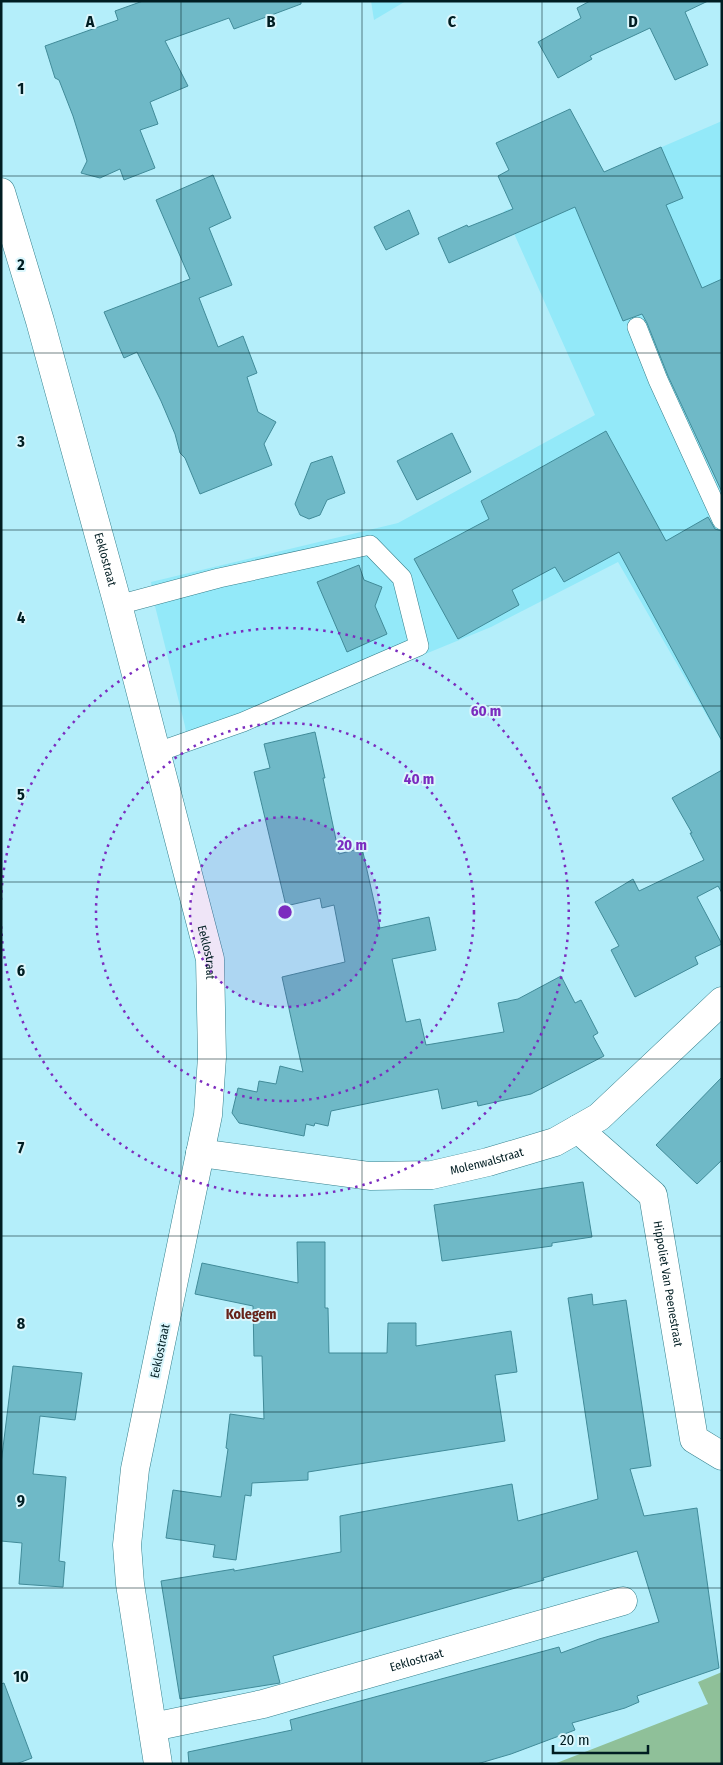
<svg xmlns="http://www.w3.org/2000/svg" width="723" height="1765" font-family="'Fira Sans Condensed',sans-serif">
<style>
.built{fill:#93e9f9}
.green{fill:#8fc099}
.building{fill:#6fb9c7;stroke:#418b99}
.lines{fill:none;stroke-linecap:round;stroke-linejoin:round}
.service-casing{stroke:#35808d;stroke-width:20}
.minor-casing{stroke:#35808d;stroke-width:29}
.tertiary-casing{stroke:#35808d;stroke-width:29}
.service{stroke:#fff;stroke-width:19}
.minor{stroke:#fff;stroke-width:28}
.tertiary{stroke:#fff;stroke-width:28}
.grid{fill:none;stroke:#001d22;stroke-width:1;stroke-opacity:0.55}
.ring{fill:none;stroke:#7b2cbf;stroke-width:2.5;stroke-dasharray:2.5 5}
.labels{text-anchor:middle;stroke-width:4;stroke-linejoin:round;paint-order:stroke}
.street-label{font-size:12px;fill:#001d22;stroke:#daf6fc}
.neighbourhood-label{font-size:14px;font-weight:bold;fill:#662218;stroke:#daf6fc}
.grid-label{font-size:16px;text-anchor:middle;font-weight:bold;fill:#001d22;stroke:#daf6fc;stroke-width:4;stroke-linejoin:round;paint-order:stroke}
.centre{fill:#7b2cbf;stroke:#daf6fc;stroke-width:2.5}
.ring-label{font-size:15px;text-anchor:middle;font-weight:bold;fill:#7b2cbf;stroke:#daf6fc;stroke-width:4;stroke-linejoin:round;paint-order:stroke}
</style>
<rect width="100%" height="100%" fill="#b4eefa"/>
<g class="built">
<polygon points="371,1 406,1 374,20"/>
<polygon points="722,121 722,742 618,562 491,627 189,751 185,726 155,606 151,582 398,523 595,415 504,211 567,188"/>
</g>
<polygon class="green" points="722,1672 722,1764 554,1764 708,1704 698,1682"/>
<g class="building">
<polygon points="143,1 301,1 301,4 234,29 229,18 165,41 188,86 150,102 158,124 140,130 155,168 124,180 120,169 100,178 81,173 87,161 73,116 59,80 55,78 45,46 118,20 115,11"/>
<polygon points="590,1 708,1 685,12 708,65 675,80 650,28 590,56 592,59 558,78 538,42 581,18 577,8"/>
<polygon points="570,109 604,172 661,147 683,198 666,205 702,288 722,279 722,492 668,376 647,323 642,314 623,321 575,207 449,263 438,238 467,225 468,227 513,209 498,176 509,170 496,143"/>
<polygon points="213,175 231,218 209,228 232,285 199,298 218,347 243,336 257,373 247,377 258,412 276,422 264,444 272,465 200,494 185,458 180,453 175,434 161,401 137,352 124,358 104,312 190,279 156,200"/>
<polygon points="409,210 419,234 386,250 374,227"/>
<polygon points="606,431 666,541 708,517 715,529 722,531 722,741 619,552 564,582 555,567 512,590 519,605 458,639 414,559 489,519 481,501"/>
<polygon points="452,433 471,472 417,500 397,461"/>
<polygon points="332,456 345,493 327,500 320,515 309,519 300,515 295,504 311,463"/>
<polygon points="359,565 364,580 382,587 375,606 387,634 347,652 317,582"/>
<polygon points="315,732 325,778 323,778 339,854 362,848 380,928 429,917 436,950 392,959 406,1022 420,1019 426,1045 504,1032 498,1003 518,999 561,976 575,1003 581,1000 598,1033 593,1036 604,1056 531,1094 478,1106 477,1101 442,1109 438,1089 331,1111 328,1126 315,1123 314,1126 306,1124 304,1136 239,1123 232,1113 238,1088 257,1092 259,1081 276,1084 280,1066 303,1072 282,977 345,962 334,905 322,908 320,898 286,906 254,772 270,768 264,744"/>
<polygon points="722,770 722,893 718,886 697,897 722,944 695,957 698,964 635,997 611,950 619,946 595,902 633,879 639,891 704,860 690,833 692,833 672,798"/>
<polygon points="722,1077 722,1160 697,1184 656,1145"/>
<polygon points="583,1182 592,1237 552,1243 552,1246 442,1261 434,1205"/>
<polygon points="297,1242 325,1242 325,1308 328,1308 329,1353 387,1353 388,1323 416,1323 416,1346 511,1331 517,1372 495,1375 505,1441 308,1472 308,1480 252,1483 251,1496 245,1495 236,1560 213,1557 215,1545 166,1538 173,1490 221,1497 228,1449 226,1448 230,1414 264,1419 262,1356 254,1356 253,1306 195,1294 202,1263 298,1283"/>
<polygon points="592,1294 593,1305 626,1300 651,1466 630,1469 644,1516 697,1508 719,1668 637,1696 639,1702 625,1708 572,1723 575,1730 511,1754 477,1764 189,1764 188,1752 292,1730 290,1720 559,1647 561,1653 599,1639 659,1622 637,1551 543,1578 544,1580 273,1656 280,1683 180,1699 161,1581 234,1569 234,1571 341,1552 340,1516 512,1484 518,1521 598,1499 568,1298"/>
<polygon points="13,1366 82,1373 75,1420 40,1416 33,1474 66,1477 59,1561 65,1562 63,1587 19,1584 22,1543 1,1541 1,1464"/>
<polygon points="4,1683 32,1758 16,1764 1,1764 1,1684"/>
</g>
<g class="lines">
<defs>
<g id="service">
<polyline points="637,327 658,380 722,520"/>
<polyline points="118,605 219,578 370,545 402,578 419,646 243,722 155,753"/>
</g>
<g id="minor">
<path id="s1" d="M578,1129L653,1195L694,1439L722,1456"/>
<path id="s2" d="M200,1153L370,1176L432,1175L488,1162L555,1142L599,1117L722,1001"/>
<path id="s3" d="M153,1727L263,1704L623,1601"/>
</g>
<g id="tertiary">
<path id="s4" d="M1,192L40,321L118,605L210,959L212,1057L208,1115L135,1469L127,1545L130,1584L158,1764"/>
</g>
</defs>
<use href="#service" class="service-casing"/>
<use href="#minor" class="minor-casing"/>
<use href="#tertiary" class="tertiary-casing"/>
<use href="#service" class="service"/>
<use href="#minor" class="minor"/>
<use href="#tertiary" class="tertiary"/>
</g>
<path class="grid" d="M181,1V1764M362,1V1764M542,1V1764M1,176H722M1,353H722M1,530H722M1,706H722M1,882H722M1,1059H722M1,1236H722M1,1412H722M1,1588H722"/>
<circle cx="285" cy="912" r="95" fill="#7b2cbf" fill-opacity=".12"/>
<g class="ring">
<circle cx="285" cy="912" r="95"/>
<circle cx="285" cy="912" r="189"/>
<path d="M1 900A284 284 0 1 1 1 924"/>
</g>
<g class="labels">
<g class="street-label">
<text dy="4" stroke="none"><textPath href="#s4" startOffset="382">Eeklostraat</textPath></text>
<text dy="4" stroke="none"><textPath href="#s4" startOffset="788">Eeklostraat</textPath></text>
<text dy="4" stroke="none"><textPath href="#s2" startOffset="290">Molenwalstraat</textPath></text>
<text dy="4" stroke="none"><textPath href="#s1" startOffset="190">Hippoliet Van Peenestraat</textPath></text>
<text transform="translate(160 1351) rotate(-78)" y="4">Eeklostraat</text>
<text dy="4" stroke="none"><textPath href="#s3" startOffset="272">Eeklostraat</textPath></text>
</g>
<g class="neighbourhood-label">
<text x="251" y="1319">Kolegem</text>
</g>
</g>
<g class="grid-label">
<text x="90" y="27">A</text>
<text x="271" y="27">B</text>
<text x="452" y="27">C</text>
<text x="633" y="27">D</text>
<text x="21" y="94">1</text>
<text x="21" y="270">2</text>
<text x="21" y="447">3</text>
<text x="21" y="623">4</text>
<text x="21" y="800">5</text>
<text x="21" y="976">6</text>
<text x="21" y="1153">7</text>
<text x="21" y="1329">8</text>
<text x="21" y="1506">9</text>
<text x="21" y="1682">10</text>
</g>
<circle cx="285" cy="912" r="8" class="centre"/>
<g class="ring-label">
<text x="486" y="716">60 m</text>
<text x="419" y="784">40 m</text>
<text x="352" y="850">20 m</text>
</g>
<rect width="723" height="1765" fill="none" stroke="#001d22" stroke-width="5"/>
<path d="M553 1745v8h95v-8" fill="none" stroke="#001d22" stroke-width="2.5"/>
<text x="560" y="1745" font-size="15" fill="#001d22" stroke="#daf6fc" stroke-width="4" paint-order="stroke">20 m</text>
</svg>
